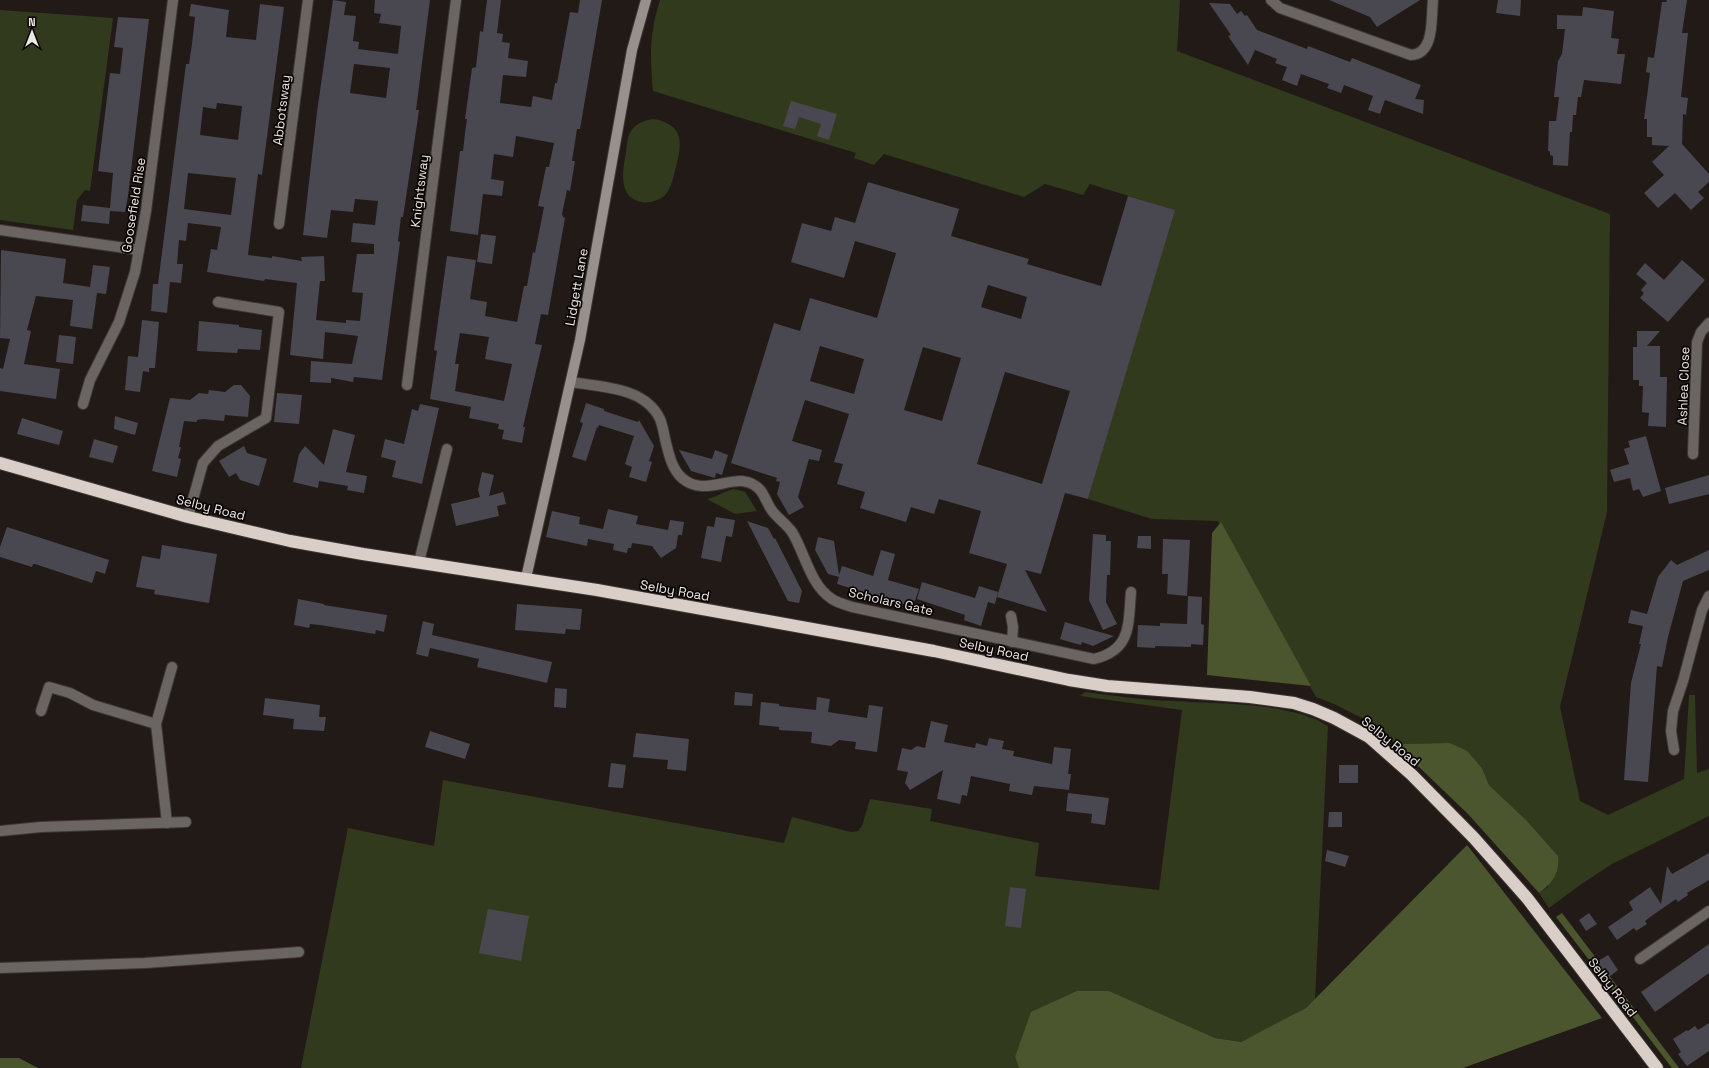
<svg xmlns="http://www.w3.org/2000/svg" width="1709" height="1068" font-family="'Space Grotesk',sans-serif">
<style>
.green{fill:#323a1d}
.forest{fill:#4c562e}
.building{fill:#494750;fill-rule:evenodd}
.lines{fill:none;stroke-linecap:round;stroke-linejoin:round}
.street-casing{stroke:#3e3733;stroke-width:12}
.secondary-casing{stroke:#3e3733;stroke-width:12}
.highway-casing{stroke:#3e3733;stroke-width:14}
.street{stroke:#6a6563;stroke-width:10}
.secondary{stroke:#97908c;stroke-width:10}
.highway{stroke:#d9cfc8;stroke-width:12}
.labels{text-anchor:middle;stroke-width:3.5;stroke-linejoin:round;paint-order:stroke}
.street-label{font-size:13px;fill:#ece6e4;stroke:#090605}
</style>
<rect width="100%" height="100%" fill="#221a16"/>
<g class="green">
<path d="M660,0H1180L1177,51L1610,214L1607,512L1560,707L1580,801L1608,815L1684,779L1689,695H1695L1697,773L1709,769V816L1612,864L1580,885L1549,908L1539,893L1548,887L1525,819L1489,785L1482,768L1449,743L1395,744L1382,728L1334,704L1316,697L1218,521L1152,519L1088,499L1174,210L1090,184L1083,195L1045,184L1024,197L884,154L874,165L854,158L856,153L653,91C650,55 649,36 660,0Z"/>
<polygon points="0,10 113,18 90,191 85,190 77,200 73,230 0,220"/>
<path d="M654,119C686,125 682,146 675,171C673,179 671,187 666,194C661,200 649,204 641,202C617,197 623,169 626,152C627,146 627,137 631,131C636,123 645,120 654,119Z"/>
<path d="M734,489L745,492L757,511L735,514L707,499C717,497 724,491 734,489Z"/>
<path d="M1085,692C1115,696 1144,700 1173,701C1216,704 1292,702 1328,726L1315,999L1306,1008L1286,1020L1241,1042L1215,1038L1109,991H1077L1015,1057L1019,1068H301L348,828L434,846L443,780L784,843L792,817L851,832L858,831L862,826L870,799L932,809L930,821L1039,843L1035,876L1159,890L1182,710L1080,696Z"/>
</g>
<g class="forest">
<polygon points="1221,522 1311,686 1207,675 1212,533"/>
<path d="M1450,743L1467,751L1482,768L1489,785L1525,819L1558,856C1560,873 1552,884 1539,893L1468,814L1395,744Z"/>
<polygon points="1467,845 1602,1018 1463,1068 1019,1068 1015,1057 1031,1012 1077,991 1109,991 1215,1038 1241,1042 1306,1008"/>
<polygon points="1562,913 1679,1068 1672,1068 1556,917"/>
<polygon points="0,1058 19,1058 38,1068 0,1068"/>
</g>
<g class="building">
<path d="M333,0L346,2L344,15L356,16L353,41L359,42L358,49L398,54L401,26L379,23L381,14L374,13L375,0H430L416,110H419L417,124L403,217H401L398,241L400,242L382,380L354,377L353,382L331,378V383L310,382L311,361L352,364L358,336L325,332L323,359L290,355L297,283L265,279L264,281L207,272L211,249L217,250L221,227L188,223L186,241L179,240L177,264H183L181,283L170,282L167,313L151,311L153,284H158L186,64H189L192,44L195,17L189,16L191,4L229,10L226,37L256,40L260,4L284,7L262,175L258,174L248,255L272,258V256L302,261L301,257L324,256L325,281H320L316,320L346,323V320L360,321L363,293L352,292L357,254H374V244L351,242L353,223L375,225L378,201L355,199L353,212L331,210L327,238L303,235L317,112ZM354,64L390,68L386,98L350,93ZM217,103L242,106L238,140L200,135L203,107L216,109ZM188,173L236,178L231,215L184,209Z"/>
<path d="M487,0H501L497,33L503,34L502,42L510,43L508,58L528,61L526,77L503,75L500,103L531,107L533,96L552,100L555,83H557L570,12L578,13L580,0H602L580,129H577L572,161H575L570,191L567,190L562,214L563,217L565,218L548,315L541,314L535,344L542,345L523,427H525L522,443L502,439L504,430L498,429L499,424L469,418L471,407L430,399L437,351L434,350L447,256L476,260L470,299L487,302L485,316L517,322L524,286H527L533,252L535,253L544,207L538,206L546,167H549L554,143L516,136L513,157L494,154L491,179L504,181L502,196L483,194L478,235L450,231L460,151H463L465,133L467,119H465L472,68L476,67L480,31L483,32ZM460,333L489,337L485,359L512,364L504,401L455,391L459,364H455Z"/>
<polygon points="1329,0 1420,0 1377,27 1370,17"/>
<polygon points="1498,0 1521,0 1520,16 1496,13"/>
<polygon points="1667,0 1687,0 1682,33 1688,33 1681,97 1688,98 1686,115 1683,114 1682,144 1709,174 1709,182 1698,192 1704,198 1691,210 1675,193 1658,208 1644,193 1664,175 1652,162 1669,146 1652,145 1652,137 1647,137 1647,119 1644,119 1650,73 1646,72 1648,57 1654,58 1662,2 1666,2"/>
<polygon points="1209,3 1230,4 1237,14 1241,11 1245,16 1247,15 1257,30 1307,49 1308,46 1350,62 1352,58 1421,85 1415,99 1424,100 1423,114 1385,100 1380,114 1368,110 1373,96 1344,85 1341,93 1327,88 1329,84 1301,74 1297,86 1282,80 1287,67 1275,63 1277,59 1255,50 1248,65 1228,36 1231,35"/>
<polygon points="1583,7 1614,11 1611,38 1619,39 1617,54 1625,54 1621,84 1584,80 1581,97 1578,97 1576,115 1573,115 1572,132 1570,132 1568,166 1553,165 1553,156 1550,155 1550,151 1548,151 1549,121 1556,121 1559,97 1554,97 1558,61 1562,54 1565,29 1557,29 1557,15 1582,16"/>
<polygon points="118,17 149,19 128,196 125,212 110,211 109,224 81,221 83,205 110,208 113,173 98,171 110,73 120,74 123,48 114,47"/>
<polygon points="791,101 837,114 829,140 817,136 821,124 799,117 795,129 783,126"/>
<path d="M868,182L959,209L951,236L1029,259L1027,264L1101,286L1128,196L1175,210L1088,499L1065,493L1041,574L1025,570L1047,612L997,597L1007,564L969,553L981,511L939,499L934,514L911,507L906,522L860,508L865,492L837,484L843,464L834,462L849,414L805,400L792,441L822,450L819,461L809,459L798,497L804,507L789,515L777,494L780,482L776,481L777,478L731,463L774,323L800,331L810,298L877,318L896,253L855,241L844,278L791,262L802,223L831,231L835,217L855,223ZM988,285L1027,297L1021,319L981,307ZM820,346L864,359L854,394L810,381ZM923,347L961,358L942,421L904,410ZM1005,372L1070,391L1042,484L977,464Z"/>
<polygon points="481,234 496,236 492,264 477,262"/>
<polygon points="1,250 66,259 63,283 90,287 93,265 110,267 106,294 97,293 92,329 70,326 73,300 36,296 27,330 31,331 24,364 60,369 56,399 0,391 0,368 3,369 10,339 0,338"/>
<polygon points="1682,260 1705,280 1668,322 1640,298 1644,293 1641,290 1647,283 1636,274 1645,263 1664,280"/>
<polygon points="142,320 159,322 155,368 149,368 149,372 143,371 140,392 125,390 128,356 138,357"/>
<polygon points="199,321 239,325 239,327 262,330 260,350 238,349 237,353 197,351"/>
<polygon points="1637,331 1660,331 1647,346 1660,346 1660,377 1667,377 1666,427 1648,426 1649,413 1642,412 1643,386 1639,386 1639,380 1633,380 1633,347 1637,347"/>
<polygon points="59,335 76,337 73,364 56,362"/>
<polygon points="234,385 241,385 250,396 248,417 225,415 224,421 203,419 197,420 197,422 184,421 179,447 181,447 178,458 181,459 177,477 152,471 170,398 190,400 199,393 208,394 209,390 225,392"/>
<polygon points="277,393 302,395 299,424 274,422"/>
<polygon points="586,403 604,409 604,411 638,422 639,420 654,446 649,461 652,462 646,482 629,477 632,467 625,464 634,436 599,425 598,428 597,427 586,461 572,457 583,423 580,422"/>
<polygon points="420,404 439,408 422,484 392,477 396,461 381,457 385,439 404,444 412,409 418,411"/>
<polygon points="115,416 138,423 135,435 114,429"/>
<polygon points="22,418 63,431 59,445 17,434"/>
<polygon points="333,429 355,435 346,472 367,476 364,493 347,490 348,486 319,481 318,488 293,482 299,454 305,446 324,465"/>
<polygon points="1646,436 1661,491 1643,497 1639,489 1633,491 1630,478 1614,482 1610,470 1629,464 1624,449 1630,447 1628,441"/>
<polygon points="94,439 118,446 113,463 89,457"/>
<polygon points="244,446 247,453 267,459 259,486 240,480 236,473 229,477 219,461"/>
<polygon points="679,450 712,459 715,450 728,455 722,475 716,473 715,478 691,471"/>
<polygon points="482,472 494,475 489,496 503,492 506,504 497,506 499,516 456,526 451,504 480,497 478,490"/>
<polygon points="1709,475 1709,494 1669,504 1665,488"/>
<polygon points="608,509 638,516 636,524 668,530 670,520 684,522 682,535 678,535 676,548 661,558 652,546 632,543 631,548 628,548 627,553 613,550 614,544 588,539 587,546 546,537 552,511 580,517 579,524 603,529"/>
<polygon points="716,517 735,520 732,537 726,536 721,562 701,558 707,526 714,527"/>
<polygon points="747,521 768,528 774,539 775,538 802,591 799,603 788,601"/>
<polygon points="7,527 109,560 105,574 96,571 92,583 35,564 33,564 32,567 0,557 0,547"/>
<polygon points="1093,534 1106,535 1106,541 1111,541 1110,575 1107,575 1106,602 1117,624 1103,630 1089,600"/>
<polygon points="1138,536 1151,536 1151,549 1137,548"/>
<polygon points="818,537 834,541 839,575 842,566 873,576 881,550 895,554 888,580 919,589 915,601 909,600 907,605 837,584 839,577 828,574 815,550"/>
<polygon points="1163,539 1190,540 1187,596 1167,594 1168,574 1162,574"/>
<polygon points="162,545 217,554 209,603 154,594 155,590 136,587 142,556 160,559"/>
<polygon points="1709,550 1709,570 1683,581 1668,637 1662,667 1657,666 1648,782 1624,780 1631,683 1641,644 1639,644 1643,626 1628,623 1631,610 1647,614 1658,577 1671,560 1677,565"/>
<polygon points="922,582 975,598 979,586 998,592 995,604 988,602 981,626 964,620 965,615 917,599"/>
<polygon points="1188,596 1202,597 1201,624 1204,625 1203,645 1191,644 1191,647 1155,646 1155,648 1137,647 1138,625 1160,626 1160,623 1187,624"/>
<polygon points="298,599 324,604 324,605 387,615 384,632 376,630 375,634 320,625 310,624 309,628 294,625"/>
<polygon points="517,604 582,609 580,630 566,629 565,634 515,630"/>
<polygon points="423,621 434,624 432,635 552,662 547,683 477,667 479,659 430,648 428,657 416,654"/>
<polygon points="1065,622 1075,625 1114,636 1093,646 1082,642 1081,645 1070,642 1060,639"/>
<polygon points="555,688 567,689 566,708 554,707"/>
<polygon points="735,692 753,694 752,706 734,705"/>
<polygon points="817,697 830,699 828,712 867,718 869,705 883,707 877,752 855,749 856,742 839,740 831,746 811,743 812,732 779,730 779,727 759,725 761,702 779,704 779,706 816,710"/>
<polygon points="265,698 320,705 319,717 326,717 324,731 293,729 294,719 263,715"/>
<polygon points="931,721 948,725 944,742 975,748 976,743 987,746 989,738 1004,741 1002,749 1014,751 1013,756 1052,764 1054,747 1071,749 1068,774 1071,774 1069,790 1034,786 1032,795 1009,791 1010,784 971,776 967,796 962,795 960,804 937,799 943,770 910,790 905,783 908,772 897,770 902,748 911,750 917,746 925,748"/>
<polygon points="430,731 470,744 465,759 425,747"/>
<polygon points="636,733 689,739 686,771 667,769 668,760 633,757"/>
<polygon points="611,763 626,765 623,788 608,787"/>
<rect x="1339" y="765" width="19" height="18"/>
<polygon points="1068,793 1109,798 1105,825 1091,823 1092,814 1066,811"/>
<polygon points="1329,812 1342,812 1342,827 1328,827"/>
<polygon points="1327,850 1349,856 1345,867 1325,861"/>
<polygon points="1709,853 1709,880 1687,893 1688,895 1678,902 1676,899 1650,917 1645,921 1647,924 1636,931 1634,928 1617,940 1608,927 1633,910 1629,902 1650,887 1661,904 1667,866 1672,874"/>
<polygon points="1010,887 1026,889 1021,928 1005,926"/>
<polygon points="488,909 529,916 521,961 479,953"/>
<polygon points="1589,913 1597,924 1586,931 1579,920"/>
<polygon points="1709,944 1709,973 1655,1012 1641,992"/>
<polygon points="1608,955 1618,970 1609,977 1598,961"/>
<polygon points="1709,1023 1709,1051 1687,1066 1678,1054 1681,1052 1673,1039 1687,1030 1688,1031 1695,1026 1698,1030"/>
</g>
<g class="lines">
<defs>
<g id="street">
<path d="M1271,0L1280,8L1411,55C1435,54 1431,18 1433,0"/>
<polyline points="279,224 308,0"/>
<polyline points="0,230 139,250"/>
<path d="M571,382C601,387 645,387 660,419C663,426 664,435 666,443C669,455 672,469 682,478C708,501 740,465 761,491C766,498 768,506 773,512C779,519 787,525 792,532C805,553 810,585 832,599C838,603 846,605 852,607L1094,659C1132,650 1128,624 1131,592"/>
<polyline points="407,385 456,0"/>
<polyline points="83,404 90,380 119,322 135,272 146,211 173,0"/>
<polyline points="1693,454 1697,342 1701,332 1709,323"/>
<polyline points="188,517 203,463 218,446 266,418 279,312 218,302"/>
<polyline points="419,562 447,449"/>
<polyline points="1011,616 1013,627 1012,642"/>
<polyline points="41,711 49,687 70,693 93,705 156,724"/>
<polyline points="1674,750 1671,731 1673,711 1683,681 1702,610 1709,596"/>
<polyline points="167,823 156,724 172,667"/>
<polyline points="0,831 41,827 186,822"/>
<polyline points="1640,959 1709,911"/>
<polyline points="0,968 145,963 299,952"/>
</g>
<polyline id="secondary" points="526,578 580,340 632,50 646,0"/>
<polyline id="highway" points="0,463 188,517 290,541 363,554 597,590 934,651 1069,680 1107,686 1250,697 1294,703 1313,709 1334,718 1369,737 1412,775 1474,838 1527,898 1657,1068"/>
</defs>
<use href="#street" class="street-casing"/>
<use href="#secondary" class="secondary-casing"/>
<use href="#highway" class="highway-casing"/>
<use href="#street" class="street"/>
<use href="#secondary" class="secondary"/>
<use href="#highway" class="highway"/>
</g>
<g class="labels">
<g class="street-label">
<text transform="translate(281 110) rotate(-83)" y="5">Abbotsway</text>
<text transform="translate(419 191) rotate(-83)" y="5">Knightsway</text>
<text transform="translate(133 205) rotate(-81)" y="5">Goosefield Rise</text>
<text transform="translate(576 287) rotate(-80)" y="5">Lidgett Lane</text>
<text transform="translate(1683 386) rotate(-88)" y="5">Ashlea Close</text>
<text transform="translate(211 507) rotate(14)" y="5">Selby Road</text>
<text transform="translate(675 590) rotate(10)" y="5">Selby Road</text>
<text transform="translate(891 601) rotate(13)" y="5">Scholars Gate</text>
<text transform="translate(994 649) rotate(12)" y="5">Selby Road</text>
<text transform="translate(1391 741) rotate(39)" y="5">Selby Road</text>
<text transform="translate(1613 987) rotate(52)" y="5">Selby Road</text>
</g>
</g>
<g transform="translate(32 32)" stroke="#090605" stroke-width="3" paint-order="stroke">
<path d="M0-3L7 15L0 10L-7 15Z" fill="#ece6e4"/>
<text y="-6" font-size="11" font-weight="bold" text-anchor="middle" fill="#ece6e4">N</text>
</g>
</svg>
